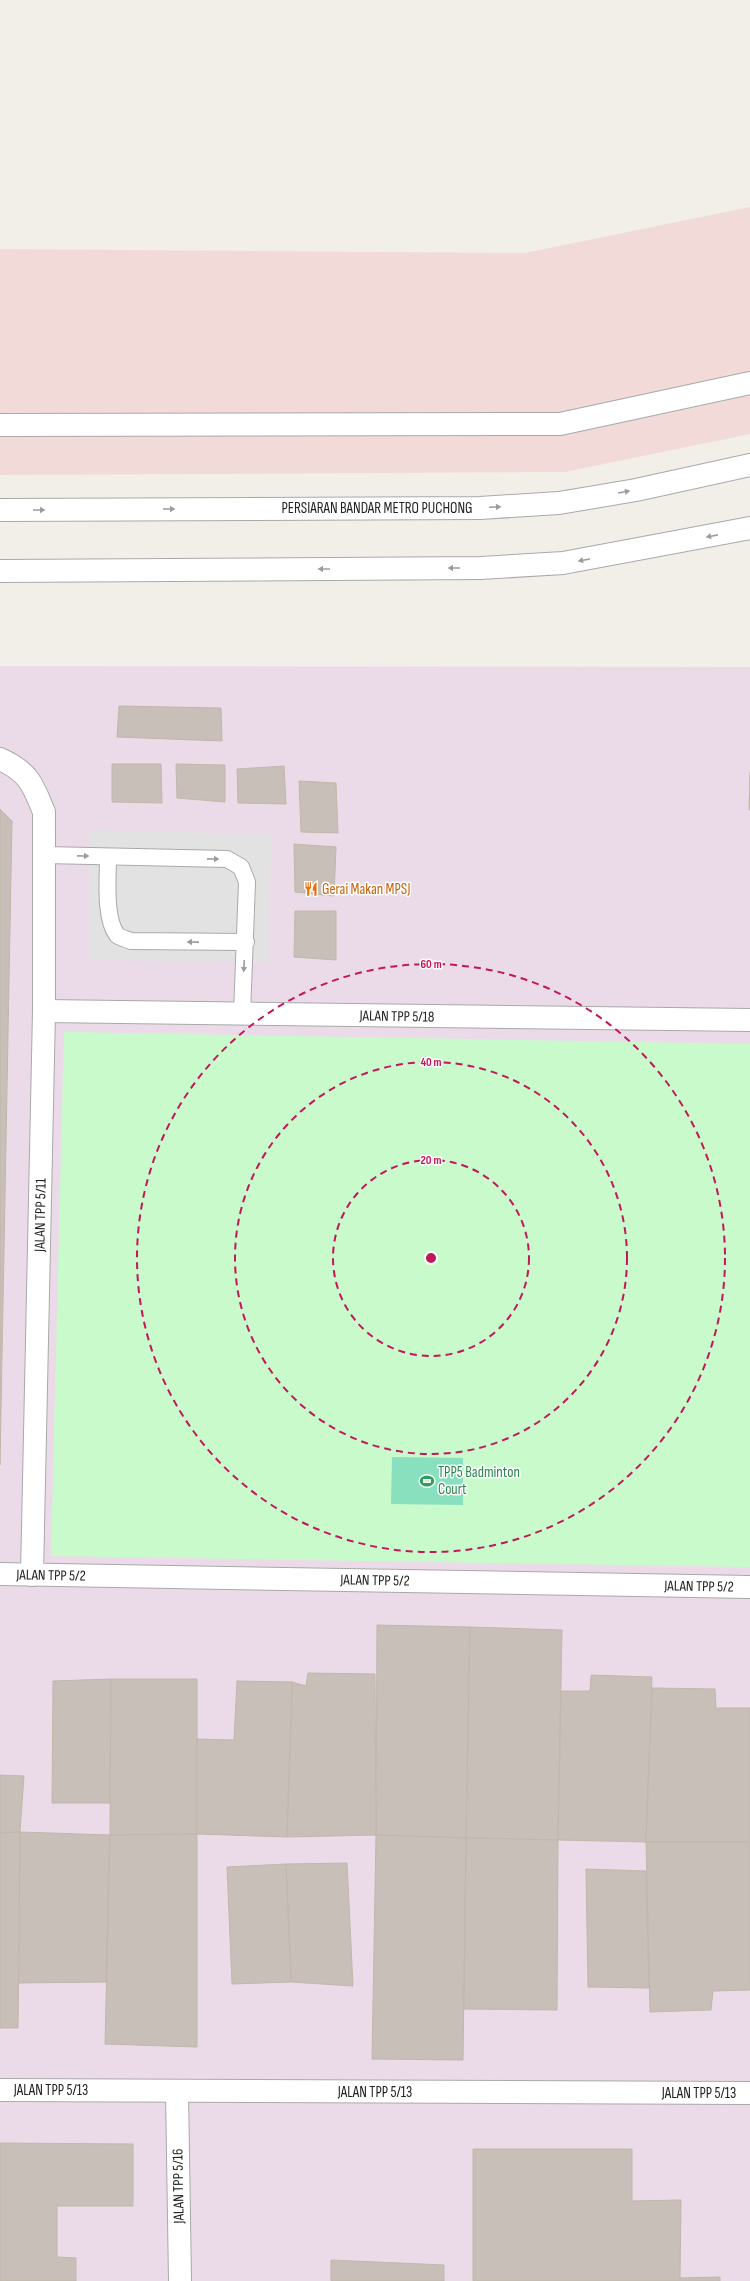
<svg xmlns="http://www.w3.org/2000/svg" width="750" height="2281" font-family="'Sofia Sans Condensed',sans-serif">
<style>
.commercial{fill:#f2dad9}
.industrial{fill:#ebdbe8}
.park{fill:#c8facc}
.pitch{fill:#88e0be}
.parking{fill:#e2e2e2}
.building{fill:#c7bfb8;stroke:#c4b6ab}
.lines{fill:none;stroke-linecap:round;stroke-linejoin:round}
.lane-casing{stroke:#a9a9a9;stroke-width:18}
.street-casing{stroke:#a9a9a9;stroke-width:24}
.lane{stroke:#fff;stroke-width:16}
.street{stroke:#fff;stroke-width:22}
.oneway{fill:#9c9c9c}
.ring{fill:none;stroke:#c2185b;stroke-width:2;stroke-dasharray:7 5}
.labels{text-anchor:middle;stroke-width:3;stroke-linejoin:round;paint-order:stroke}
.street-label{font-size:15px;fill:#222;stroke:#fff}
.food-label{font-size:15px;fill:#c56008;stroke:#fff;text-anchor:start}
.leisure-label{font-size:15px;fill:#27864d;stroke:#fff;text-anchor:start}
.centre{fill:#c2185b;stroke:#fff;stroke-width:2}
.ring-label{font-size:12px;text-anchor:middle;font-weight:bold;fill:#c2185b;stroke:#fff;stroke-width:3;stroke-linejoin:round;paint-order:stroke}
</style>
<rect width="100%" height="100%" fill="#f2efe9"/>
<polygon class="commercial" points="750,207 750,434 565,472 0,475 0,249 525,253"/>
<polygon class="industrial" points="0,666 750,667 750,2281 0,2281"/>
<polygon class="park" points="64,1032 750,1044 750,1567 51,1556"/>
<polygon class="pitch" points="392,1457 463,1458 463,1505 391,1504"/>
<polygon class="parking" points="90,830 271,834 269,962 89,960"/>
<g class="building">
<polygon points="119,706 221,708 222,741 117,737"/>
<polygon points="112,764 161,764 162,803 112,802"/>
<polygon points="176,764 225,765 225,802 177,798"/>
<polygon points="284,766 286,804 238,803 237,769"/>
<polygon points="750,772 750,810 749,810"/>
<polygon points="299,781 336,783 338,833 301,832"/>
<polygon points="0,809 12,821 0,1465"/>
<polygon points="294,844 336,847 334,896 295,892"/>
<polygon points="295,911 336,911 336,960 294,957"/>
<polygon points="377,1625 470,1627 466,1838 376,1835"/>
<polygon points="470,1627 562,1630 558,1840 466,1838"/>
<polygon points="308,1673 375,1674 376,1835 287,1837 292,1682 306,1686"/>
<polygon points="591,1675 652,1677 646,1842 558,1840 561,1691 590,1691"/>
<polygon points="111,1679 110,1803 52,1803 53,1681"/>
<polygon points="111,1679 197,1679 197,1834 110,1835"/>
<polygon points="237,1681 292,1682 287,1837 197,1834 197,1739 234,1740"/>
<polygon points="652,1688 715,1689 716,1708 750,1708 750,1842 646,1842"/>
<polygon points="0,1775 24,1776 20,1832 0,1833"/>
<polygon points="20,1832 110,1835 106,1982 18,1983"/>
<polygon points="20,1832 18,2028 0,2028 0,1833"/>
<polygon points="197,1834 197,2047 105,2044 110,1835"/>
<polygon points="376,1835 466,1838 463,2060 372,2059"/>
<polygon points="466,1838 558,1840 557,2010 464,2009"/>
<polygon points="646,1842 750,1842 750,1990 713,1991 711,2010 650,2012"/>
<polygon points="347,1863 353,1986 291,1982 286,1864"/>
<polygon points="286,1864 291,1982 232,1984 227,1867"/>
<polygon points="586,1869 646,1871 649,1988 588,1987"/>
<polygon points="0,2143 133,2144 133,2206 57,2206 57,2257 76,2258 76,2281 0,2281"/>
<polygon points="473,2149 632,2149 632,2201 681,2200 680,2278 720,2277 720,2281 473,2281"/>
<polygon points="331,2260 444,2265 444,2281 331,2281"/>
</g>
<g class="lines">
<defs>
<g id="lane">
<polyline points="45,855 227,859 241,867 247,882 242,1014"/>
<path d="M108,857C108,878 104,918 117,935C120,938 127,939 131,941L246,942"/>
</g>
<g id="street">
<polyline points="0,425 560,424 750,383"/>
<polyline points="0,510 480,508 559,503 636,490 750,465"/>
<polyline points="0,571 481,568 563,563 750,528"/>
<path d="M0,759C29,772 33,785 44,812V1011L32,1575"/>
<polyline points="44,1011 750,1020"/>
<polyline points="0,1574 750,1587"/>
<polyline points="0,2090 750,2093"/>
<polyline points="177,2091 180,2281"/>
</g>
</defs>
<use href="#lane" class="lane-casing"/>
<use href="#street" class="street-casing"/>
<use href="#lane" class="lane"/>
<use href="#street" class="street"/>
</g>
<defs><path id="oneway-solid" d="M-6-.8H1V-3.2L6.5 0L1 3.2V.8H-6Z"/></defs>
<g class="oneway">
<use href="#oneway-solid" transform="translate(624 492) rotate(-10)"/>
<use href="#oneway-solid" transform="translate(495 507) rotate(-3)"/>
<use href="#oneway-solid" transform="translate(169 509)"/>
<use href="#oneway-solid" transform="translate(39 510)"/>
<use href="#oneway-solid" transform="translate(712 536) rotate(169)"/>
<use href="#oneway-solid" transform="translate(584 560) rotate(170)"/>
<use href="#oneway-solid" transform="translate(454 568) rotate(180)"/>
<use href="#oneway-solid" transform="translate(324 569) rotate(180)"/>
<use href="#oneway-solid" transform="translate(83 856) rotate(1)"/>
<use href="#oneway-solid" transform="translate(213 859) rotate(1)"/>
<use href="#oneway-solid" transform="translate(193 942) rotate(-179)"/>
<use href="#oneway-solid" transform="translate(244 966) rotate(93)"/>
</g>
<g class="ring">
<circle cx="431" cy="1258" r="98"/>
<circle cx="431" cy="1258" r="196"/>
<circle cx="431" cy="1258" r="294"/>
</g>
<defs>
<symbol id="restaurant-bare" viewBox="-9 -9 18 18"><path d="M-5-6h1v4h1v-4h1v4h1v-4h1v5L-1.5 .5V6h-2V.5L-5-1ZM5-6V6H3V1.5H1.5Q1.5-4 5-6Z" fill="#e8710a" stroke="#fff" stroke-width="2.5" paint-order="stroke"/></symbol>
<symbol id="stadium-bare" viewBox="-9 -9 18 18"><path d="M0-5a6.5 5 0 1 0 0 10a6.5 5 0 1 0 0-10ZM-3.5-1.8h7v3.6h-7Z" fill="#2e9e5b" stroke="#fff" stroke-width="2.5" paint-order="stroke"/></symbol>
</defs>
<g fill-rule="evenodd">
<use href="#restaurant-bare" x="301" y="879" width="20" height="20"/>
<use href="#stadium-bare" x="417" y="1471" width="20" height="20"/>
</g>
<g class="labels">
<g class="street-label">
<text x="377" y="513">PERSIARAN BANDAR METRO PUCHONG</text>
<text transform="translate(397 1016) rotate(1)" y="5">JALAN TPP 5/18</text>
<text transform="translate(40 1215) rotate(-89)" y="5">JALAN TPP 5/11</text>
<text transform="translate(51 1575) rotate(1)" y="5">JALAN TPP 5/2</text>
<text transform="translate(375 1580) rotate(1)" y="5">JALAN TPP 5/2</text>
<text transform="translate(699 1586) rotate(1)" y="5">JALAN TPP 5/2</text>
<text x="51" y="2095">JALAN TPP 5/13</text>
<text x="375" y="2097">JALAN TPP 5/13</text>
<text x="699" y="2098">JALAN TPP 5/13</text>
<text transform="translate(178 2186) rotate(-91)" y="5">JALAN TPP 5/16</text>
</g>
<g class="food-label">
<text x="322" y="894">Gerai Makan MPSJ</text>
</g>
<g class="leisure-label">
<text x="438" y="1477">TPP5 Badminton<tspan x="438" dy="17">Court</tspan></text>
</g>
</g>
<circle cx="431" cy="1258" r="6" class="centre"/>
<g class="ring-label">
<text x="431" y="968">60 m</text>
<text x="431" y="1066">40 m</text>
<text x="431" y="1164">20 m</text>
</g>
</svg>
